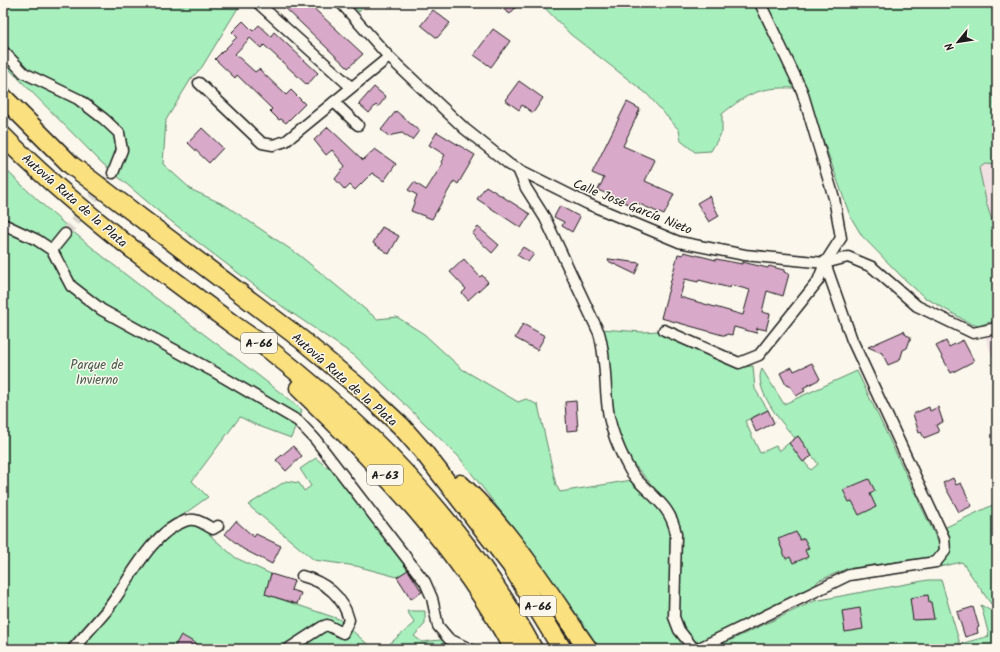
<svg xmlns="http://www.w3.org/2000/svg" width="1000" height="652" font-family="Kalam,sans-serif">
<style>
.built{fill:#f0e0e2}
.green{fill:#a7efbc;stroke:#62866c}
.building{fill:#d8a9c9;stroke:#1c1c1c;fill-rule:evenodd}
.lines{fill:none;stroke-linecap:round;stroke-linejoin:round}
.street-tunnel{stroke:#dad6cd;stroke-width:10;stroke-dasharray:10 5;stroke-linecap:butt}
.street-casing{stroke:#1c1c1c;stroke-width:13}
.highway-casing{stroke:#1c1c1c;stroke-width:21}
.street{stroke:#fbf7ec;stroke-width:10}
.highway{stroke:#fbe080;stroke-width:18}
.labels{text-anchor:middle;stroke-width:3;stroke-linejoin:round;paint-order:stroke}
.shield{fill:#fbf7ec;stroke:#5f5e5a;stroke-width:1}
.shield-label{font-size:12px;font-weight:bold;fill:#1c1c1c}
.street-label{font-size:13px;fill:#1c1c1c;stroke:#fbf7ec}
.park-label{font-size:13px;fill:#465b4c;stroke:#fbf7ec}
</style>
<rect width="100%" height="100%" fill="#fbf7ec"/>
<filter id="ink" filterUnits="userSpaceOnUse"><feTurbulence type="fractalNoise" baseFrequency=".025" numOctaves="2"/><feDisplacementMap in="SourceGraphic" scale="8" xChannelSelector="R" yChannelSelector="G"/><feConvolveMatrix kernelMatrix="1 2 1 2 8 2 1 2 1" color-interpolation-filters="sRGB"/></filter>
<g filter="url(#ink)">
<g class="built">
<polygon points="985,164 997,165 997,236 987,205 979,168"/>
<polygon points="997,320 997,387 995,364 981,325"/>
</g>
<g class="green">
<polygon points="3,3 241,3 202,67 191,79 166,120 163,164 192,190 225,205 299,255 377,319 397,317 424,334 462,369 518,402 526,399 538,405 556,485 560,492 638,479 674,521 674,617 694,649 598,649 505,517 459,457 355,356 283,307 204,247 158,211 102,163 3,63"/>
<polygon points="351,3 366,3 359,12"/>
<path d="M537,3H997V165L985,164L979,168L987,205L997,236V296L995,297L997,301V320L981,325L982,327L971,324L924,297L901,276L862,236L850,216L820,131L814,132L794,88C760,87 748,93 722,114V132L711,151L695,152L681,141L679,130L647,94L570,34L543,6Z"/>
<path d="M3,167C34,197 66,227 100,254C166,308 236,356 302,410L291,438L256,425L240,417L192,481L208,497L156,534L113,594L64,649H3Z"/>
<path d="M600,329L643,332L658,331L660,334L741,367L753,366L755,389L768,410L745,421L760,453L776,446L779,451L789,443L811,470L818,464L798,436L795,438C783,425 752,388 762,369L784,404L857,371L940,546L939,552L932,557L846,569L818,581L812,590L703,642L694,641L679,623L676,518L669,505L626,455L612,416L605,338Z"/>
<polygon points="316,458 325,466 334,469 408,570 397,577 356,566 314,560 248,505 286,481 299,483 304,491 311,486 300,469"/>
<path d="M997,503V602L991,604L962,562L939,567C951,551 951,546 944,528Z"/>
<polygon points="198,520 213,538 236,558 271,574 265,594 339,619 373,649 73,649 166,532"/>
<polygon points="928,580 941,580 960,644 989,636 981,605 991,611 997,609 997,649 712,649 814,601"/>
<polygon points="407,611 425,611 425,624 414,636 422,642 449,639 470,649 383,649 415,623"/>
</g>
<g class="building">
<polygon points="280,3 308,3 363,54 348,68"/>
<polygon points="495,3 519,3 510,14"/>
<polygon points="433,10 450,23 437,38 421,25"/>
<polygon points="243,21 253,31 259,25 271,36 274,32 318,73 307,85 264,45 261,48 250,38 235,54 255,72 259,69 286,95 291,90 305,104 286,123 281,119 279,120 270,111 272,109 237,75 235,78 215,59 237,37 232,32"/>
<polygon points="493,29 510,41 491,67 474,55"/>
<polygon points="519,81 543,98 533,113 522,105 519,110 505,100"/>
<polygon points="374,87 386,97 378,107 376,105 369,113 359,104"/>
<polygon points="627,102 640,109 623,146 655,160 645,181 674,194 664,215 635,202 633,206 598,190 604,178 592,173"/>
<polygon points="396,111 419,131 412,140 402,133 392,135 390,137 381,130"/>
<polygon points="328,127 363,160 375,149 396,164 384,181 372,173 355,190 350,185 345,190 335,179 345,166 332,150 326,155 314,140"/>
<polygon points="202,128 223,148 209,163 188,143"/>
<polygon points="437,132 475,155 458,184 454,181 432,219 411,211 417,195 408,190 414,182 426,190 443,163 441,162 445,155 429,145"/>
<polygon points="486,186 530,214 521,228 477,199"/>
<polygon points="709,196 719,216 709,222 697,203"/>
<polygon points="560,206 580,217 572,232 562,226 564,222 554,217"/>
<polygon points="382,227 399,236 389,254 373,243"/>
<polygon points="478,227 499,245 492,253 472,234"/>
<polygon points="523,247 534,254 528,262 517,255"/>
<path d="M684,252L716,260V259L742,264V262L768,268L769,266L784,270V272L789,274L783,296L767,291L762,312L770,314L766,330L757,328L756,333L734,327L732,335L727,334L726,336L661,318L678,254L683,255ZM685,279L698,282L699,280L730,288L731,285L750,290L743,315L680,297Z"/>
<polygon points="464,259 480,277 482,275 488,282 468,300 462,293 466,289 450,272"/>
<polygon points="609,259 640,263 635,274 608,261"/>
<polygon points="523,324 545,336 537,350 515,338"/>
<polygon points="904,331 906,335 911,337 907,348 903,350 900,360 888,365 882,353 868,347"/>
<polygon points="963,340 974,361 951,373 936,346 946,341 949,347"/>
<polygon points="812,363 820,379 803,388 805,391 796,396 791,387 786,385 780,373 792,367 794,371"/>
<polygon points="576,401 578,430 567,431 565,402"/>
<polygon points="929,407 930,411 938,407 943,422 936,425 939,432 924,438 921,432 919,433 913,414"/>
<polygon points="768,410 774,423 756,432 750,419"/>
<polygon points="798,436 812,456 803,462 789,443"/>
<polygon points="293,446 302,456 286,471 276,460"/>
<polygon points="953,478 956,485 961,483 972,506 959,512 943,483"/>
<polygon points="869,479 875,491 870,494 876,507 859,515 852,501 849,502 843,490"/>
<polygon points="236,521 254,537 256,534 281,546 272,564 243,549 225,534"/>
<polygon points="796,532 800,540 804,538 809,548 805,550 808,557 793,563 790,557 786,559 778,539"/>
<polygon points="408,570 422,592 411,599 397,577"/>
<polygon points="271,574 294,581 291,590 301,593 297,604 265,594"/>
<polygon points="928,595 929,602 931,602 934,619 913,620 910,598"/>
<polygon points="973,607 979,627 977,628 978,633 965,637 957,612"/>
<polygon points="860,608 863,629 845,632 842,611"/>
<polygon points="181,635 206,649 173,649"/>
</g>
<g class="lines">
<polyline class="street-tunnel" points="65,234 113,173"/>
<defs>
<g id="street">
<polyline points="341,3 389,57 465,129 510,165 588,204 679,242 745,255 825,263 841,238 834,198 802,91 760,3"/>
<polyline points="259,4 351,87"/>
<polyline points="3,51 24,73 78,99 104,119 119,133 122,150 113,173"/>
<polyline points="199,83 262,143 273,145 286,141 389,57"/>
<polyline points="334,102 358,125"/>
<path d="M518,169L526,188L545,218L599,333C607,360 604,389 609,417C612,432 619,449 626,463C638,491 670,498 676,534L674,617L679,630L694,649"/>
<polyline points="3,224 37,240 52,250 71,286 102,310 211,370 298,421 315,439 425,582 432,598 438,626 449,639 470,649"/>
<polyline points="52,250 65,234"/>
<polyline points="664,330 739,363 759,355 818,281 825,263"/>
<path d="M73,649C84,636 96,623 107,610C129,582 150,533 185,521C196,517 204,524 213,529L218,526"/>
<path d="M288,649L322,627L327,625L343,633L349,620C343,596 325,582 302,576"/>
<polyline points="697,649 849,575 936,562 945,551 944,538 852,340 825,263 848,257 872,267 917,306 973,333 997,328"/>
</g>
<g id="highway">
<polyline points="3,97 71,165 302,340 369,396 401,426 422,450 511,565 562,649"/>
<path d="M3,136C72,206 152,265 231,323C244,333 258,341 271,351C377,434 469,530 533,649"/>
<path d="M299,388C380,466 460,549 513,649"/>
<path d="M460,484C511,531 548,592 588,649"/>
</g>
</defs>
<use href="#street" class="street-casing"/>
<use href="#highway" class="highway-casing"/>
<use href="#street" class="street"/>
<use href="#highway" class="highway"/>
</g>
</g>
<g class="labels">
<g class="shield">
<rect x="241" y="333" width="36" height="20" rx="3"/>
<rect x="367" y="465" width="36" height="20" rx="3"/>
<rect x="520" y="596" width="36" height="20" rx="3"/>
</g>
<g class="shield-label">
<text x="259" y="347">A-66</text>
<text x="385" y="479">A-63</text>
<text x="538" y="610">A-66</text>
</g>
<g class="street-label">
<text transform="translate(75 200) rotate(41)" y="5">Autovía Ruta de la Plata</text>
<text transform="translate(633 206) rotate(22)" y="5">Calle José García Nieto</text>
<text transform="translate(345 379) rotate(41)" y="5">Autovía Ruta de la Plata</text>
</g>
<g class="park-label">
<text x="97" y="369">Parque de<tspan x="97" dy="15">Invierno</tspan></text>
</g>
</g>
<rect width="1000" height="652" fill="none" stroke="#fbf7ec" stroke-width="16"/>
<rect x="8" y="8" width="984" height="636" fill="none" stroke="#1c1c1c" stroke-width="1.5" filter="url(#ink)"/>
<g transform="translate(958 42) rotate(240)" stroke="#fbf7ec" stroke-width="3" paint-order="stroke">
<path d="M0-3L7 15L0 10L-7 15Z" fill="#1c1c1c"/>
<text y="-6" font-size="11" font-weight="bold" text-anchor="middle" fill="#1c1c1c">N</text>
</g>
</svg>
